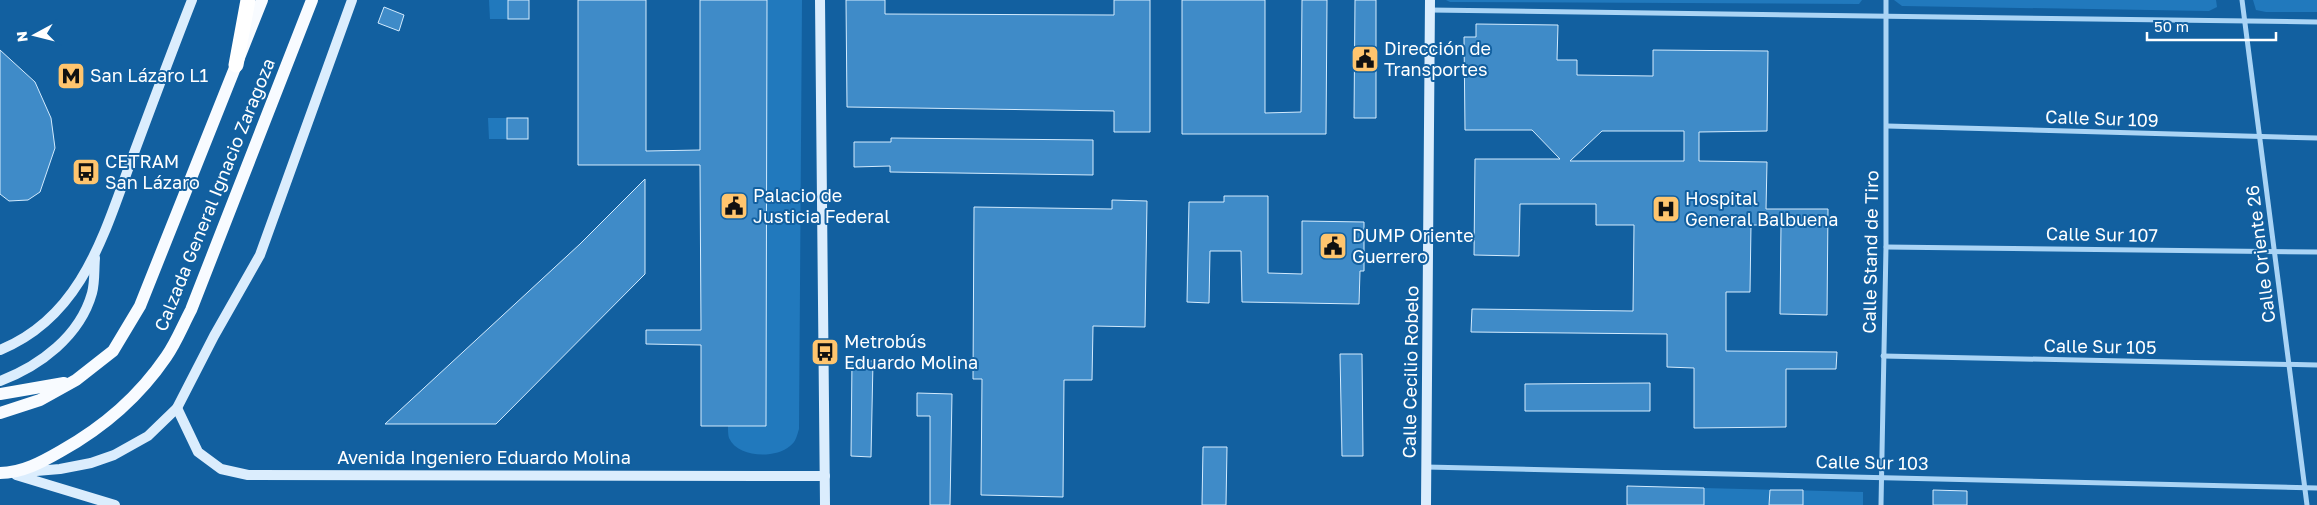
<svg xmlns="http://www.w3.org/2000/svg" width="2317" height="505" font-family="'Golos Text',sans-serif">
<style>
.green{fill:#2179bd}
.building{fill:#3f8bc8;stroke:#d3ebfe;fill-rule:evenodd}
.lines{fill:none;stroke-linecap:round;stroke-linejoin:round}
.street{stroke:#aad4f5;stroke-width:5}
.secondary{stroke:#dbedfd;stroke-width:10}
.primary{stroke:#f8fbff;stroke-width:12}
.highway{stroke:#fff;stroke-width:15}
.labels{text-anchor:middle;stroke-width:4;stroke-linejoin:round;paint-order:stroke}
.poi-label{font-size:18px;fill:#fff;stroke:#1260a0;text-anchor:start}
.street-label{font-size:18px;fill:#fff;stroke:#1260a0}
</style>
<rect width="100%" height="100%" fill="#1260a0"/>
<g class="green">
<polygon points="489,0 508,0 508,19 490,19"/>
<path d="M767,0H802L799,429C797,435 796,442 790,446C775,459 738,458 729,438C728,435 728,430 728,426H766Z"/>
<polygon points="1446,0 1862,0 1859,4 1450,2"/>
<polygon points="1894,0 2216,0 2217,7 2209,11 1902,6"/>
<polygon points="2253,0 2317,0 2317,12 2266,12 2256,10"/>
<polygon points="488,118 507,118 507,139 489,139"/>
<polygon points="1627,486 1863,492 1863,505 1627,505"/>
</g>
<g class="building">
<rect x="508" y="0" width="21" height="19"/>
<polygon points="578,0 646,0 646,151 700,150 700,0 767,0 766,426 701,426 701,345 646,344 646,330 701,330 700,165 578,165"/>
<polygon points="846,0 885,0 885,14 1114,15 1114,0 1150,0 1150,132 1114,132 1114,111 847,107"/>
<polygon points="1182,0 1265,0 1265,113 1301,112 1302,0 1327,0 1326,134 1182,134"/>
<polygon points="1355,0 1376,0 1376,118 1354,118"/>
<polygon points="384,7 404,15 399,31 378,23"/>
<path d="M1476,24L1558,25L1557,60H1577V75L1653,76V50L1768,51L1767,131L1699,132V161L1767,162L1766,209H1828L1827,315L1780,314L1781,225H1751L1750,292H1726V351L1837,352L1836,369H1786V427L1694,428V368L1667,367V334L1471,332L1472,309L1633,311L1634,225H1596V204H1520L1519,256L1474,255L1475,159H1560L1532,130H1465L1464,37H1476ZM1602,131H1684V161H1570Z"/>
<polygon points="0,50 35,82 51,118 55,148 40,192 28,200 9,201 0,194"/>
<rect x="507" y="118" width="21" height="21"/>
<polygon points="891,138 1093,140 1093,175 890,172 890,166 854,167 854,142 891,142"/>
<polygon points="645,179 645,274 496,424 385,424 580,244"/>
<polygon points="1224,196 1268,196 1268,273 1302,274 1302,221 1364,222 1364,271 1360,271 1359,304 1242,302 1241,251 1210,251 1209,303 1187,302 1189,202 1224,202"/>
<polygon points="1112,200 1147,201 1145,327 1093,326 1092,380 1064,380 1063,497 981,495 982,379 973,379 974,207 1112,209"/>
<polygon points="1340,354 1362,354 1363,456 1342,456"/>
<polygon points="852,361 873,361 871,457 851,456"/>
<polygon points="1650,383 1650,411 1525,411 1525,384"/>
<polygon points="917,393 952,394 950,505 930,505 930,416 917,416"/>
<polygon points="1203,447 1227,447 1226,505 1202,505"/>
<polygon points="1627,486 1704,488 1704,505 1627,505"/>
<polygon points="1770,490 1803,490 1803,505 1769,505"/>
<polygon points="1933,490 1967,491 1967,505 1933,505"/>
</g>
<g class="lines">
<g class="street">
<polyline points="2242,0 2307,505"/>
<polyline points="1430,10 2317,22"/>
<polyline points="1887,126 2317,138"/>
<polyline points="1886,247 2317,252"/>
<polyline points="1883,356 2317,365"/>
<polyline points="1426,467 2317,488"/>
<polyline points="1881,505 1886,247 1886,0"/>
</g>
<g class="secondary">
<polyline points="820,0 825,505"/>
<path d="M0,350C84,316 105,230 134,153C153,102 172,51 192,0"/>
<path d="M0,381C40,366 80,336 92,293C95,282 94,269 95,258"/>
<polyline points="177,408 198,452 221,469 248,475 825,476"/>
<polyline points="24,472 60,469 91,463 114,455 148,436 177,408 214,336 260,255 352,0"/>
<polyline points="16,475 115,505"/>
<polyline points="1426,505 1430,0"/>
</g>
<g class="primary">
<polyline points="0,394 64,383"/>
<polyline points="0,413 40,400 76,380 113,351 140,306 262,0"/>
<path d="M0,473C22,473 42,462 61,451C104,427 138,398 166,357C176,343 183,325 191,310L312,0"/>
</g>
<polyline class="highway" points="236,65 248,0"/>
</g>
<defs>
<symbol id="civic-square" viewBox="-11 -11 22 22"><rect x="-9" y="-9" width="18" height="18" rx="4" fill="#ffc56e" stroke="#1260a0"/><path d="M-.6-6.5H3V-4.5H.6V-3L4-1V1h2V6H-6V1h2V-1L-.6-3ZM-1.2 2.5V6h2.4V2.5Z" fill="#111"/></symbol>
<symbol id="metro-square" viewBox="-11 -11 22 22"><rect x="-9" y="-9" width="18" height="18" rx="4" fill="#ffc56e" stroke="#1260a0"/><path d="M-5.5 5V-5H-3L0 0L3-5H5.5V5H3V-.5L0 4L-3-.5V5Z" fill="#111"/></symbol>
<symbol id="bus-square" viewBox="-11 -11 22 22"><rect x="-9" y="-9" width="18" height="18" rx="4" fill="#ffc56e" stroke="#1260a0"/><path d="M-5-6H5V4H4V6H2V4H-2V6H-4V4H-5ZM-3.5-4V0h7V-4ZM-3.5 1.2v1.5H-2V1.2ZM2 1.2v1.5H3.5V1.2Z" fill="#111"/></symbol>
<symbol id="hospital-square" viewBox="-11 -11 22 22"><rect x="-9" y="-9" width="18" height="18" rx="4" fill="#ffc56e" stroke="#1260a0"/><path d="M-5-5h3v3.5h4V-5h3V5h-3V1.5h-4V5h-3Z" fill="#111"/></symbol>
</defs>
<g fill-rule="evenodd">
<use href="#civic-square" x="1349" y="43" width="32" height="32"/>
<use href="#metro-square" x="55" y="60" width="32" height="32"/>
<use href="#bus-square" x="70" y="156" width="32" height="32"/>
<use href="#civic-square" x="718" y="190" width="32" height="32"/>
<use href="#hospital-square" x="1650" y="193" width="32" height="32"/>
<use href="#civic-square" x="1317" y="230" width="32" height="32"/>
<use href="#bus-square" x="809" y="336" width="32" height="32"/>
</g>
<g class="labels">
<g class="poi-label">
<text x="1384" y="55">Dirección de<tspan x="1384" dy="21">Transportes</tspan></text>
<text x="90" y="82">San Lázaro L1</text>
<text x="105" y="168">CETRAM<tspan x="105" dy="21">San Lázaro</tspan></text>
<text x="753" y="202">Palacio de<tspan x="753" dy="21">Justicia Federal</tspan></text>
<text x="1685" y="205">Hospital<tspan x="1685" dy="21">General Balbuena</tspan></text>
<text x="1352" y="242">DUMP Oriente<tspan x="1352" dy="21">Guerrero</tspan></text>
<text x="844" y="348">Metrobús<tspan x="844" dy="21">Eduardo Molina</tspan></text>
</g>
<g class="street-label">
<text transform="translate(2102 119) rotate(2)" y="6">Calle Sur 109</text>
<text transform="translate(215 195) rotate(-68)" y="6">Calzada General Ignacio Zaragoza</text>
<text transform="translate(2102 235) rotate(1)" y="6">Calle Sur 107</text>
<text transform="translate(1871 252) rotate(-89)" y="6">Calle Stand de Tiro</text>
<text transform="translate(2261 254) rotate(-97)" y="6">Calle Oriente 26</text>
<text transform="translate(2100 347) rotate(1)" y="6">Calle Sur 105</text>
<text transform="translate(1411 372) rotate(-89)" y="6">Calle Cecilio Robelo</text>
<text x="484" y="464">Avenida Ingeniero Eduardo Molina</text>
<text transform="translate(1872 463) rotate(1)" y="6">Calle Sur 103</text>
</g>
</g>
<g transform="translate(35 35) rotate(263)" stroke="#1260a0" stroke-width="4" paint-order="stroke">
<path d="M0-4L9 19L0 12L-9 19Z" fill="#ffffff"/>
<text y="-8" font-size="14" font-weight="bold" text-anchor="middle" fill="#ffffff">N</text>
</g>
<path d="M2147 32v8h129v-8" fill="none" stroke="#ffffff" stroke-width="2.5"/>
<text x="2154" y="32" font-size="15" fill="#ffffff" stroke="#1260a0" stroke-width="4" paint-order="stroke">50 m</text>
</svg>
